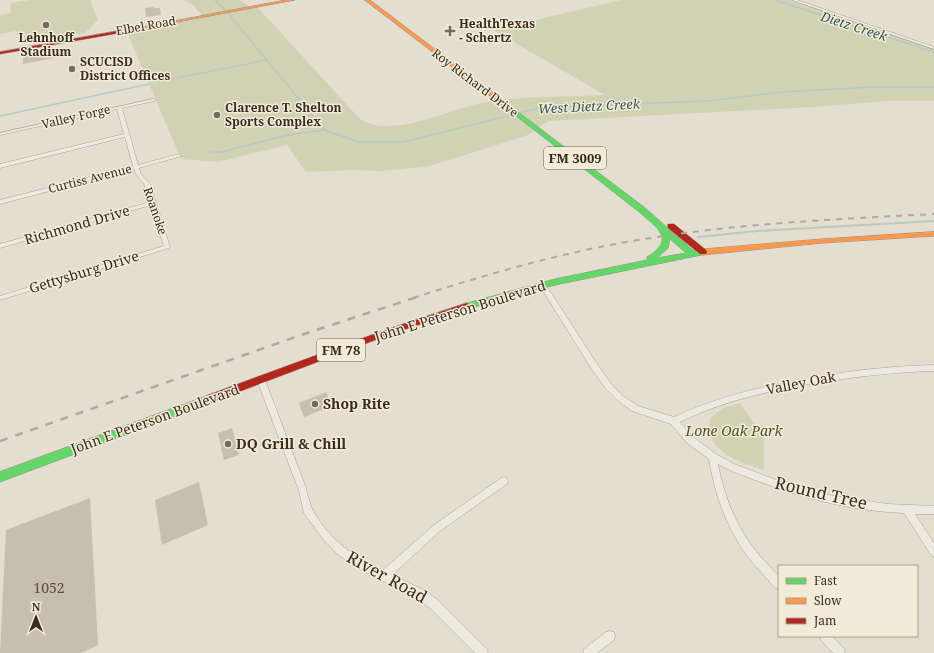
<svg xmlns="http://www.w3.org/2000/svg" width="934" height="653" font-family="'Noto Serif',serif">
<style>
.green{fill:#d1d2b3}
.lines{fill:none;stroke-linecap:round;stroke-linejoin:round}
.stream-far1{stroke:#bac9c0;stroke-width:1.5}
.stream{stroke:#bac9c0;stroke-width:2}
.building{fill:#c7bdb1}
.street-casing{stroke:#a9a398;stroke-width:1}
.fast-casing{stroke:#989388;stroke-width:1}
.slow-casing{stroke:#989388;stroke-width:1}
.jam-casing{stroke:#989388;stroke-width:1}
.street{fill:#ece9e1;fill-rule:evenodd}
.fast{fill:#63d668;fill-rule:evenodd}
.slow{fill:#ff974d;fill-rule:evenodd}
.jam{fill:#b3261e;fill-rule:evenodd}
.rail-far1{stroke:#ada8a1;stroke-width:2;stroke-dasharray:6 6;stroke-linecap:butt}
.rail{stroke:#ada8a1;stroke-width:2.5;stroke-dasharray:8 8;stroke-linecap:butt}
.poi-dot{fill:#746a5e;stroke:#f3ebd7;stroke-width:1.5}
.labels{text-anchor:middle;stroke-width:3;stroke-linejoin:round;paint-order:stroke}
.far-poi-label{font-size:12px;font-weight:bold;fill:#382c21;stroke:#f3ebd7;text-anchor:start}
.far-street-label{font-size:12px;fill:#382c21;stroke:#f3ebd7}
.far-water-label{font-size:13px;font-style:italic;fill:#315654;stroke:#f3ebd7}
.shield{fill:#f3ebd7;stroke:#706558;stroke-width:1}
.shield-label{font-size:13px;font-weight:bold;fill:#382c21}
.street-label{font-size:14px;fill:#382c21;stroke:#f3ebd7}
.poi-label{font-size:14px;font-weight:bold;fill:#382c21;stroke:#f3ebd7;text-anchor:start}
.park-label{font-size:14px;font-style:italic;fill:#485329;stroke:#f3ebd7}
.near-number-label{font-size:14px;fill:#5c5045}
.near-street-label{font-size:17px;fill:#382c21;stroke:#f3ebd7}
</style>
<rect width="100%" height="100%" fill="#e3ded0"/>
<g class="green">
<polygon points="30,0 90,0 98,20 85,33 32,42 31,37 18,39 16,31 0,34 0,15 11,13 10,3"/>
<path d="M182,0H240L248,6L259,9L360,119C392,140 451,108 486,102C525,96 566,97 605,95L493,30L621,0H789L934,49V101H886L813,107L548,121L528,135L430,166L382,171L351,170L306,172L287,145L218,162L181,159L127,32L204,18L192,4Z"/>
<path d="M740,403L764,438V470C745,464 717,456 710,434C709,430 710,423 710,418L723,408Z"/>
</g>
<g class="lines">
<g class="stream-far1">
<polyline points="215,0 228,13 324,130 359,142 403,142 543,107 708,101 782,92 873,87 934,87"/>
<polyline points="775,0 934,52"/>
<polyline points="161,81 267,60"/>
<polyline points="0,116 149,84"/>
<polyline points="211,152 222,152 283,136 324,130"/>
</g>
<polyline class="stream" points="698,237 757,231 934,221"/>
</g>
<g class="building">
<polygon points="154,7 154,8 160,8 161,15 146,17 145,8"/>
<polygon points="58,51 59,57 23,64 23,57"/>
<polygon points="326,392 332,406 304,417 299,403"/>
<polygon points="232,428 239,455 224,460 218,433"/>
<polygon points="199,482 208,525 162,545 155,500"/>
<polygon points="90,498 98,645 81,653 0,653 6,530"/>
</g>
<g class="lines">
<defs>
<g id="street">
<polygon points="792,0 797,0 934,47 934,49"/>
<polygon points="153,99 155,100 155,101 122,108 138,165 179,154 182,156 139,168 141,174 150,184 170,247 169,248 0,300 0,296 164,246 151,205 0,248 0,244 150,202 144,184 136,174 134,169 0,204 0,200 133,166 125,137 0,168 0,164 124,134 117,109 0,135 0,133"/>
<path d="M540,282H544L597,364L612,385L623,396L638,406L674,417C719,396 767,385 816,377C855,370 894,366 934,365V371C894,372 855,377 815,383C768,391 723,401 680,422L693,437L716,454L734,464L782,482L829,495L888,504L934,506V514H915L934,543V557L931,555L904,513C854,511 805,499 758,481C745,476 731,472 718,464C723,493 735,523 752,546C760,557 770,567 779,576V589L775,588C765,576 754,565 745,553C726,526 714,492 709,459L687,443L671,424L632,411L617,400L606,389L591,368L540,286L539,284Z"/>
<path d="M261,377L264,378L265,380C278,413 290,447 303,480C307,489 309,505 314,512C331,541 353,556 383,570L434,525L501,478L504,477L507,478L508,481L507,484L440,531L392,575L422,589L438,600L487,649L488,653H475L430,608L414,597L358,568L337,554L323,539L304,513L299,491L257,380L258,378Z"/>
<polygon points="610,631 614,632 615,636 614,640 597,653 583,653 584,649 606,632"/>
<polygon points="820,636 832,636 844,649 845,653 833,653 821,640"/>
</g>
<g id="fast">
<path d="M510,109H514L644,207L694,251L706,250L707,252L706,254L555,285L467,309L464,308L463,306L464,304L555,279L647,260V257C677,239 656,227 638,211L510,111ZM670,239L686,253L657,258L668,248Z"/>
<polygon points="212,394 216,395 217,398 216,401 0,482 0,472"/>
</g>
<g id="slow">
<polygon points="286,0 295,0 140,29 138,28"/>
<polygon points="365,0 370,0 514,109 514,111 510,111"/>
<polygon points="934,232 934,236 822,243 703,255 699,252 703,249 822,239"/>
</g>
<g id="jam">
<polygon points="140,27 142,29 0,54 0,52"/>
<polygon points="668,224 674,224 706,250 707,252 706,254 700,254 668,228"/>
<polygon points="467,303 471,306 470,308 391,334 212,402 208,401 207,398 208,395 385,330"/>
</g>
</defs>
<use href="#street" class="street-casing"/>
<use href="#fast" class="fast-casing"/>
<use href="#slow" class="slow-casing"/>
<use href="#jam" class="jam-casing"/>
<use href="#street" class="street"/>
<use href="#fast" class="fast"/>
<use href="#slow" class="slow"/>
<use href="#jam" class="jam"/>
<path class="rail-far1" d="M413,298C491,273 570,250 651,238C745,223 839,219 934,214"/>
<polyline class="rail" points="0,441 304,334 417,297"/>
</g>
<g class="poi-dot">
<circle cx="46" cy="25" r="4"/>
<path d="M448 25h4v4h4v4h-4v4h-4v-4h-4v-4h4z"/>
<circle cx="72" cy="69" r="4"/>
<circle cx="217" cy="115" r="4"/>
<circle cx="315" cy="404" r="4"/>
<circle cx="228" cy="444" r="4"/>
</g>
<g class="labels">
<g class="far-poi-label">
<text x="459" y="28">HealthTexas<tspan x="459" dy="14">- Schertz</tspan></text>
<text x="46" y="42" text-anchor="middle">Lehnhoff<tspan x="46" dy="14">Stadium</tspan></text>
<text x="80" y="66">SCUCISD<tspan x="80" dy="14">District Offices</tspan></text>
<text x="225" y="112">Clarence T. Shelton<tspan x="225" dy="14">Sports Complex</tspan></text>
</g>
<g class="far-street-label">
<text transform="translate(146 26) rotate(-10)" y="4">Elbel Road</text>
<text transform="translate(475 83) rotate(37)" y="4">Roy Richard Drive</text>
<text transform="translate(76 117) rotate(-13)" y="4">Valley Forge</text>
<text transform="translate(90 179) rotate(-14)" y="4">Curtiss Avenue</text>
<text transform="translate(155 211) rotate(71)" y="4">Roanoke</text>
</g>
<g class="far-water-label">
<text transform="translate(854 26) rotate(18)" y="5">Dietz Creek</text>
<text transform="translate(589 106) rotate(-3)" y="5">West Dietz Creek</text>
</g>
<g class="shield">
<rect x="544" y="147" width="62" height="22" rx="3"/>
<rect x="317" y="339" width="48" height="22" rx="3"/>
</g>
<g class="shield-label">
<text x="575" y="163">FM 3009</text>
<text x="341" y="355">FM 78</text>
</g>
<g class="street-label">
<text transform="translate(77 225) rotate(-16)" y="5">Richmond Drive</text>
<text transform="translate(84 272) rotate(-17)" y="5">Gettysburg Drive</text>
<text transform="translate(460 311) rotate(-17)" y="5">John E Peterson Boulevard</text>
<text transform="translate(801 383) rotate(-11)" y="5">Valley Oak</text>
<text transform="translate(155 419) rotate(-20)" y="5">John E Peterson Boulevard</text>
</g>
<g class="poi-label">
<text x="323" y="409">Shop Rite</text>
<text x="236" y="449">DQ Grill &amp; Chill</text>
</g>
<g class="park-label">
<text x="734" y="436">Lone Oak Park</text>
</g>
<g class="near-number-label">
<text x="49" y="593">1052</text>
</g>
<g class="near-street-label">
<text transform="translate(821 493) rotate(13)" y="6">Round Tree</text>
<text transform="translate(387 577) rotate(29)" y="6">River Road</text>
</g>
</g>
<rect x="778" y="565" width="140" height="72" fill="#f3ebd7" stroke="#a89f8e"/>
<rect x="786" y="578" width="20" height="6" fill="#63d668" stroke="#a89f8e"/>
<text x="814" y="585" font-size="12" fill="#382c21">Fast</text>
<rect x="786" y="598" width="20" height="6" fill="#ff974d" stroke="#a89f8e"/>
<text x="814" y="605" font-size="12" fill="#382c21">Slow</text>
<rect x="786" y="618" width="20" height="6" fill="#b3261e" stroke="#a89f8e"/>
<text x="814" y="625" font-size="12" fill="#382c21">Jam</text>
<g transform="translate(36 617)" stroke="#f3ebd7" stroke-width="3" paint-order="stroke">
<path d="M0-3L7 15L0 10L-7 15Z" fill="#382c21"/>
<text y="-6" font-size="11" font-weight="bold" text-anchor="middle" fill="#382c21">N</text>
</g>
</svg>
